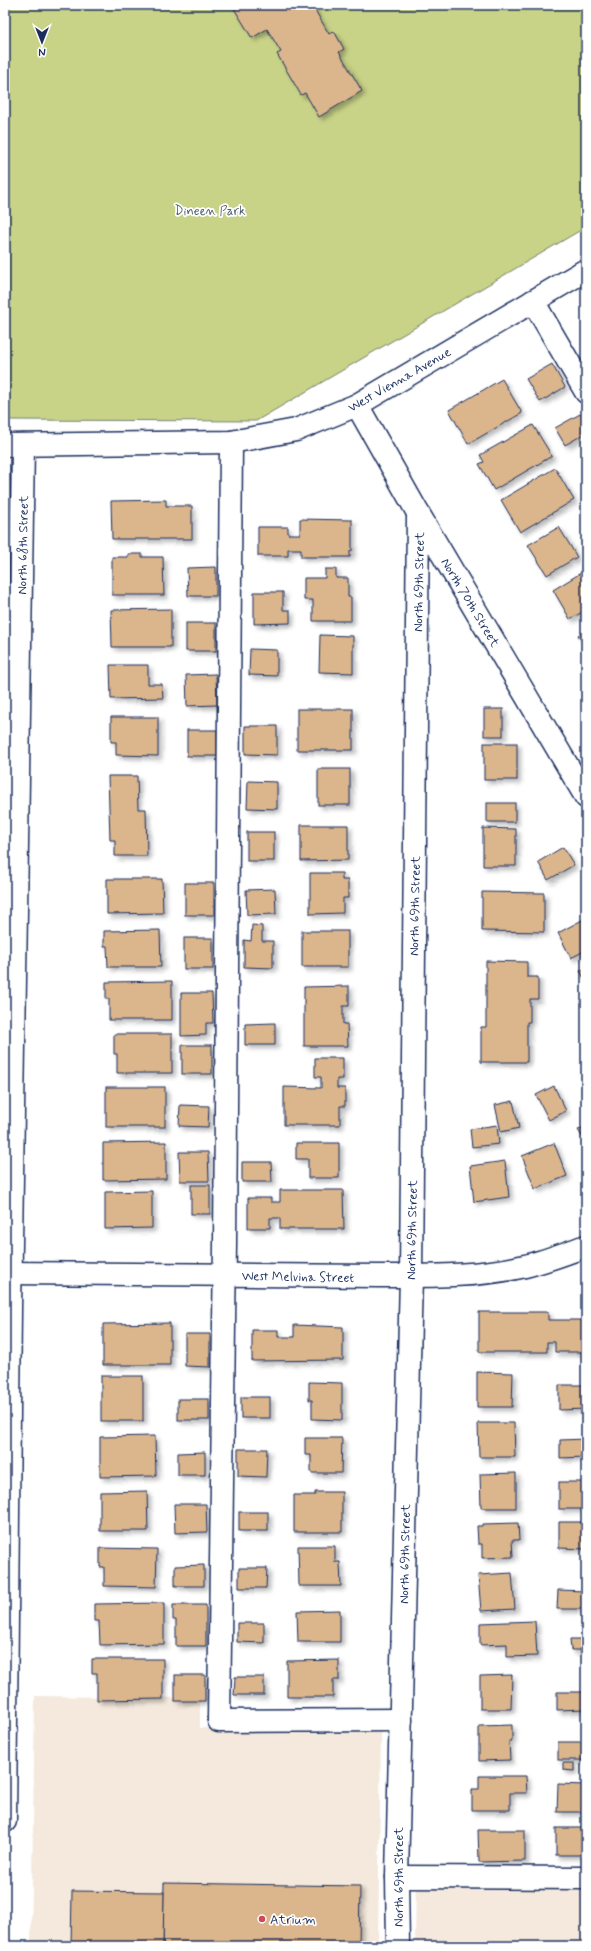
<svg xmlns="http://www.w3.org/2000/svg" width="591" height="1951" font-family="Mynerve,sans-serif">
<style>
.built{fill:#f4e9dc}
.green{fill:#c8d387;stroke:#728172}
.building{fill:#dbb58c;stroke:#1b2f5e;filter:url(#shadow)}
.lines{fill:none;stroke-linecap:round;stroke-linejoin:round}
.minor-casing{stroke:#1b2f5e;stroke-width:25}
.minor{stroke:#fff;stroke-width:22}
.poi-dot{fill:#d1495b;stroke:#fff;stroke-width:1.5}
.labels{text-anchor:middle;stroke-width:3.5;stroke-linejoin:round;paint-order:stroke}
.park-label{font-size:13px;fill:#4f606a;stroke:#fff}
.street-label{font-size:13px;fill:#1b2f5e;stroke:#fff}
.poi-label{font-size:13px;fill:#1b2f5e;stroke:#fff;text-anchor:start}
</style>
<defs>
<filter id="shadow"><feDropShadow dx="3.5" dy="3.5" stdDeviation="2" flood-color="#0004"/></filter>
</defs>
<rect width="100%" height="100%" fill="#fff"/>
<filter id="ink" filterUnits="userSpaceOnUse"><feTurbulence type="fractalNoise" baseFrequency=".025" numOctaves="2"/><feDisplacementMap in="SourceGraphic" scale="8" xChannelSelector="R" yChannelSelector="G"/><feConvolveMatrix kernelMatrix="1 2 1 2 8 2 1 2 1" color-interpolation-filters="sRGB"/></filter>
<g filter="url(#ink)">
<g class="built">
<polygon points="35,1696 200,1698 200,1728 381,1730 378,1946 31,1946"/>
<polygon points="416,1877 586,1879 586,1946 415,1946"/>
</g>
<polygon class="green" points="5,5 586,5 586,227 256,421 5,420"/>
<g class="building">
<polygon points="232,5 312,5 329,34 334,31 344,49 339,52 362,91 319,117 305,93 301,95 277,54 281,52 267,29 252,38"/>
<polygon points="552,364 565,387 540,402 526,379"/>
<polygon points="502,379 522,413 468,444 449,410"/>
<polygon points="580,414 586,423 586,433 565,445 555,428"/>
<polygon points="533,425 552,456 494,490 479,464 484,462 480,455"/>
<polygon points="586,467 586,477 582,469"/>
<polygon points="555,468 574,500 520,532 501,500"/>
<polygon points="166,500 166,506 192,506 192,539 112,539 111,501"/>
<polygon points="300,519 352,520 352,551 350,551 350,557 301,557 301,549 288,549 288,556 258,556 258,527 288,527 288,534 300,534"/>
<polygon points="559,527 577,557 547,575 528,545"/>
<polygon points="128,554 142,554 142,557 163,557 164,595 112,595 112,557 128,557"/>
<polygon points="216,567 216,596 188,596 187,568"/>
<polygon points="325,569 336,569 336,578 348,578 348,597 351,597 351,621 313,621 313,600 304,600 304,578 325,578"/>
<polygon points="584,571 586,574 586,610 570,619 553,590"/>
<polygon points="254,592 283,592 283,610 290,610 290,623 254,624"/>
<polygon points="171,609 171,647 112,647 111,610"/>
<rect x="186" y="623" width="30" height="28"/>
<polygon points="586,630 586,649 578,635"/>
<polygon points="320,635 353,636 353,673 319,672"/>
<polygon points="250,649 277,650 277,676 249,675"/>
<polygon points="110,665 148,665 148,684 162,684 163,698 111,699"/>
<polygon points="216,674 217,705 187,706 186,675"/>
<rect x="297" y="709" width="56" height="41"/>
<rect x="484" y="709" width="19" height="27"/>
<polygon points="111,717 158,717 158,756 116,755 116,742 111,742"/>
<polygon points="245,726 277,726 277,755 245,754"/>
<rect x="187" y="730" width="30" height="26"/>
<rect x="484" y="743" width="33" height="37"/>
<rect x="318" y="769" width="32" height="36"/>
<polygon points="108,776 137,776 138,809 146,809 147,856 115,856 115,840 110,840"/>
<polygon points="248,781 277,782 277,809 247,808"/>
<rect x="487" y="803" width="28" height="19"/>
<polygon points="301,825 348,825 348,860 301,861"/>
<polygon points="483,828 516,829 516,866 483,866"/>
<rect x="247" y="832" width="27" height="29"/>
<polygon points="563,847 574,865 548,880 538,862"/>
<polygon points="310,873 342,873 342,880 348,880 348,898 343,898 343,913 310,914"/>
<polygon points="107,879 162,879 163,913 107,914"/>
<rect x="185" y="883" width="29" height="32"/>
<polygon points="275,889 276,914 247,915 246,890"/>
<polygon points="482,892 544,893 544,932 482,931"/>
<polygon points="582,920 586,927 586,950 571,958 558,933"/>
<polygon points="252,925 262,926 262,941 273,941 273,968 244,967 244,940 251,941"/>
<polygon points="160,930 161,967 108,967 107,946 104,946 104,931"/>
<rect x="302" y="931" width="46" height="36"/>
<rect x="184" y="938" width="29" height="31"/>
<polygon points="486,961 527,962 527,977 538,977 538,999 530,999 530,1022 527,1022 527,1062 481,1062 481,1027 486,1027"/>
<polygon points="586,968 586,982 580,971"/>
<polygon points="172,981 172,1020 109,1020 109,999 106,999 106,982"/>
<polygon points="349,986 349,1006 343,1006 343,1024 347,1024 348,1046 304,1046 304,987"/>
<polygon points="181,993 212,993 213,1023 206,1023 206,1035 181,1036"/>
<polygon points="275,1023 275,1045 245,1045 245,1024"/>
<polygon points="114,1034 172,1034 172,1073 117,1073 117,1054 114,1054"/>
<rect x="182" y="1045" width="30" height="29"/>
<polygon points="315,1058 343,1058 343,1079 337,1079 337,1088 345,1088 345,1106 340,1106 340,1125 284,1125 284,1087 321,1088 321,1077 315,1077"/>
<polygon points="554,1086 566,1111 549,1120 536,1095"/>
<rect x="106" y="1087" width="59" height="40"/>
<polygon points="513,1101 519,1128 501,1132 495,1105"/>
<polygon points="180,1105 209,1106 208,1127 179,1126"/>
<polygon points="497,1125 499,1144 472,1147 470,1129"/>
<polygon points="586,1126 586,1143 578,1130"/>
<polygon points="166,1142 166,1179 103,1180 103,1143"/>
<polygon points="296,1143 339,1143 339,1178 308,1178 308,1159 296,1159"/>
<polygon points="554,1143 567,1176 535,1189 522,1156"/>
<polygon points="179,1152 208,1152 209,1181 180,1181"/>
<polygon points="505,1161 509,1197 474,1202 470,1166"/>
<polygon points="242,1162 271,1162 272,1182 242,1182"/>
<rect x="191" y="1185" width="19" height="29"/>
<polygon points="280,1190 343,1190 344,1229 280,1229 280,1218 270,1218 270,1228 248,1228 248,1198 271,1198 271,1202 280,1202"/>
<polygon points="152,1191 152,1228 105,1229 105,1192"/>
<polygon points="479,1312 548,1312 548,1320 586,1320 586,1352 555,1352 555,1342 547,1342 547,1352 479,1352"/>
<polygon points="170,1323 170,1365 103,1365 103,1324"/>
<polygon points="294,1325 343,1327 343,1360 252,1361 252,1330 278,1330 278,1337 294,1337"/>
<polygon points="185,1334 210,1334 210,1367 185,1366"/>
<polygon points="477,1372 513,1373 512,1407 477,1407"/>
<rect x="101" y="1376" width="42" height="45"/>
<polygon points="309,1382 342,1383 342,1420 312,1419 312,1400 309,1400"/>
<polygon points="559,1385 586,1385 586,1409 559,1410"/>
<rect x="241" y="1397" width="29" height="21"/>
<rect x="178" y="1399" width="31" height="21"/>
<polygon points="478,1423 514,1423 515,1457 479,1457"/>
<polygon points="155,1436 156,1476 100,1477 100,1437"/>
<polygon points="305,1438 342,1438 341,1473 311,1473 311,1455 305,1455"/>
<polygon points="586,1439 586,1457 560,1458 560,1440"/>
<polygon points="238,1449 267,1449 266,1477 238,1476"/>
<polygon points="205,1452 205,1475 178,1475 178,1453"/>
<polygon points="516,1473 516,1508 481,1508 480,1474"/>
<rect x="559" y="1482" width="27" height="27"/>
<polygon points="147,1491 148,1531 100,1531 100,1492"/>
<polygon points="315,1492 342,1492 342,1532 294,1532 294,1495 315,1495"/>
<polygon points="174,1504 206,1504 207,1532 175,1533"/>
<rect x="239" y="1512" width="29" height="19"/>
<polygon points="559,1522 586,1522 586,1549 559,1548"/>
<polygon points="518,1523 519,1540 512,1540 513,1557 482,1558 482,1544 478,1544 477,1526 482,1526 482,1524"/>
<polygon points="298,1546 335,1546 335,1562 340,1562 341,1586 299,1586"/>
<polygon points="100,1548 157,1549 156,1587 104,1586 104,1567 100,1567"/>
<polygon points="204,1565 204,1586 175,1586 175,1566"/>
<polygon points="239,1568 267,1568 266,1588 239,1588"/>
<polygon points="512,1573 515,1609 481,1611 478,1575"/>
<polygon points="558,1590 585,1591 585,1609 557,1609"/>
<polygon points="164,1603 164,1644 100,1645 99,1621 94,1621 94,1604"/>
<polygon points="173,1605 206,1605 206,1646 176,1646 176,1620 173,1620"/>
<polygon points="340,1610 340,1642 298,1642 297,1611"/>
<polygon points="535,1621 537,1656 507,1657 507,1644 480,1645 480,1623"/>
<polygon points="237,1623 264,1623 264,1643 237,1642"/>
<polygon points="570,1639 586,1639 586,1650 571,1650"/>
<polygon points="92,1659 163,1659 163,1699 97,1700 97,1673 92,1673"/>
<polygon points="339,1660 339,1680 333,1680 333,1697 287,1697 287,1661"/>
<rect x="175" y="1675" width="30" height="26"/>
<polygon points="512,1675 511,1709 480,1709 480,1676"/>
<polygon points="235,1677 264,1677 264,1695 234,1695"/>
<polygon points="557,1692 584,1692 585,1709 557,1710"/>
<polygon points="512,1725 512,1741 509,1741 510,1760 479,1761 479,1726"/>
<rect x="558" y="1742" width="27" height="18"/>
<polygon points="563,1763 574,1763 574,1771 563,1770"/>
<polygon points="479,1776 526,1776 527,1793 510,1793 510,1810 472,1810 472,1789 479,1789"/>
<polygon points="558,1784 585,1785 585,1812 557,1812"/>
<rect x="556" y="1828" width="28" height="27"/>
<polygon points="478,1830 525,1830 525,1861 479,1862"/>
<polygon points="164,1883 360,1886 359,1946 163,1946"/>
<polygon points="72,1891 164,1892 163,1946 71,1946"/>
</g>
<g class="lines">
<defs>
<g id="minor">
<polyline points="533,301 586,392"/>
<polyline points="357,405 418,513 586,797"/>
<polyline points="231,442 225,1244 219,1721 401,1720"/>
<polyline points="5,445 231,442 296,430 357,405 586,270"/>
<path d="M5,1273L380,1276C428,1276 478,1277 525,1266C546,1261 566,1253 586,1246"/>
<polyline points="5,1821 10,1310 23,445"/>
<polyline points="397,1877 586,1878"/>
<polyline points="398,1946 397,1877 411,1276 418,513"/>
</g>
</defs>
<use href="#minor" class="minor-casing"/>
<use href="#minor" class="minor"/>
</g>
</g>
<circle class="poi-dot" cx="262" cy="1919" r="4"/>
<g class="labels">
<g class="park-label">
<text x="210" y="215">Dineen Park</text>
</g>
<g class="street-label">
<text transform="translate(399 379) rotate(-30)" y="5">West Vienna Avenue</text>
<text transform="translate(22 545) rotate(-89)" y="5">North 68th Street</text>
<text transform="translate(418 582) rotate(-89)" y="5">North 69th Street</text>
<text transform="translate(471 602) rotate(59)" y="5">North 70th Street</text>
<text transform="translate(414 906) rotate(-89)" y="5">North 69th Street</text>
<text transform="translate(411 1230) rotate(-89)" y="5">North 69th Street</text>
<text transform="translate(298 1276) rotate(1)" y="5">West Melvina Street</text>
<text transform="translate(404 1554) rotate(-89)" y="5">North 69th Street</text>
<text transform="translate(398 1877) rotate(-90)" y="5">North 69th Street</text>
</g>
<g class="poi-label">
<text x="270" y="1924">Atrium</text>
</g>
</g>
<rect width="591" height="1951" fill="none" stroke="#fff" stroke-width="20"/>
<rect x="10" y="10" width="571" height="1931" fill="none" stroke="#1b2f5e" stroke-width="1.5" filter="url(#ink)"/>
<g transform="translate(42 42) rotate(180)" stroke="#ffffff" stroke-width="3" paint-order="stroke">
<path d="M0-3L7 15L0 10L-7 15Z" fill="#1b2f5e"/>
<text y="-6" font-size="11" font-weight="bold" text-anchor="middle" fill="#1b2f5e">N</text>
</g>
</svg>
